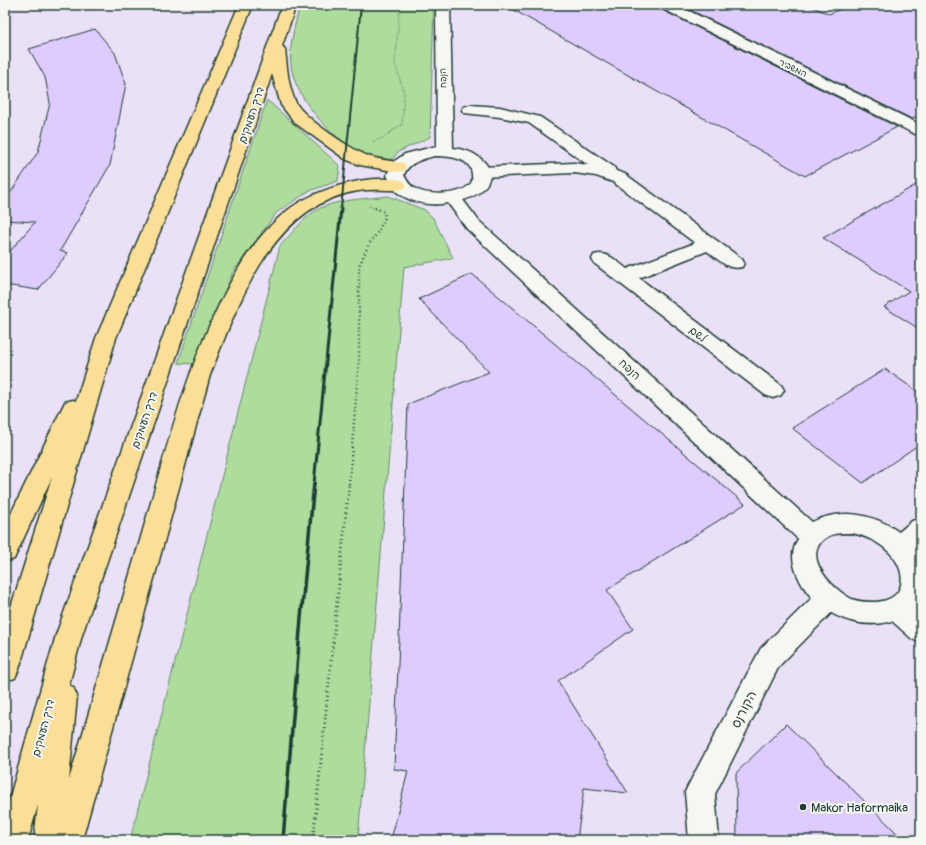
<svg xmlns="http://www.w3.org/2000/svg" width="926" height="845" font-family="Pangolin,'Playpen Sans Hebrew',sans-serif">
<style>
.built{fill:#eae0f8}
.green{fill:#addc9c;stroke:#668c68}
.building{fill:#deccfe;stroke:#1f3d34}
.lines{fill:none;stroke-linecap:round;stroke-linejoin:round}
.street-casing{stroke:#1f3d34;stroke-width:3}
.secondary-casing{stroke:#1f3d34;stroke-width:3}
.highway-casing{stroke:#1f3d34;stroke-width:3}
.path-far2{stroke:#1f3d34;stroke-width:1.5;stroke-dasharray:0.5 2;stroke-linecap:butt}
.path-far1{stroke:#1f3d34;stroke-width:2.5;stroke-dasharray:1 3;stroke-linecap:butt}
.path{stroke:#1f3d34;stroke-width:3;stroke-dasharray:1 3.5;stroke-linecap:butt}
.street{fill:#f6f6f2;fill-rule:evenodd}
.secondary{fill:#f6f6f2;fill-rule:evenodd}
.highway{fill:#fbdf96;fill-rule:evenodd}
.rail-far2{stroke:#1f3d34;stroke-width:2}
.rail-far1{stroke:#1f3d34;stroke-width:3}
.rail{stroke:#1f3d34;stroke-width:3.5}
.poi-dot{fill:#1f3d34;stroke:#f6f6f2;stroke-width:1.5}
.labels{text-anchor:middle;stroke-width:4;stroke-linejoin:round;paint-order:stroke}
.far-street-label{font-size:9px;fill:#1f3d34;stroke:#f6f6f2}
.street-label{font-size:11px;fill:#1f3d34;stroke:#f6f6f2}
.near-street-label{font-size:13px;fill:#1f3d34;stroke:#f6f6f2}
.near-poi-label{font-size:13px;fill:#1f3d34;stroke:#f6f6f2;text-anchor:start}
</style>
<rect width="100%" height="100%" fill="#efe9f6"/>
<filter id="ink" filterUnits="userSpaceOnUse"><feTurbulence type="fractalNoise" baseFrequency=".025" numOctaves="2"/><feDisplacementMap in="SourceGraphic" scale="8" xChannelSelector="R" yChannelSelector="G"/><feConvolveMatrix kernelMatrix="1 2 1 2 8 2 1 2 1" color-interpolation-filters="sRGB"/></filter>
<g filter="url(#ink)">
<rect class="built" x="5" y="5" width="916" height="835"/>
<g class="green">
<path d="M300,5H434L430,137L398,152L389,163C382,161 373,160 366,156C336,142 299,104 292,71C287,49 295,26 300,5Z"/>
<polygon points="267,100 340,166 338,181 309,191 277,212 233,272 194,364 178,363"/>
<path d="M388,196L425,210L433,218L453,258L404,267L358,840H130L280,246C291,234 302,220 315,211C333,199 367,199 388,196Z"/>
</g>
<g class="building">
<polygon points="505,5 658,5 660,9 897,127 805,176"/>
<polygon points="680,5 808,5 829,14 850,5 921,5 921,114 912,119"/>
<polygon points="95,29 115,53 126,84 110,165 60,251 68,253 38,290 5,285 5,257 35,222 5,220 5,201 38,152 50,103 45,77 29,49"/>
<polygon points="921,182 921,330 884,307 909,291 823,238"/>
<polygon points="472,274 745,504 607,590 633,629 558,681 628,793 584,788 577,840 391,840 408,771 394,769 408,404 489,372 419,299"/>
<polygon points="885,369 921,394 921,443 863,483 792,428"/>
<polygon points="786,724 904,840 737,840 736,773"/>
</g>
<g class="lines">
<defs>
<g id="street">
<path d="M470,105L500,107L540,117L614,167L616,171L625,174L742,259L744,263L742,267C728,271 718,259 707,251L639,278L781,385L784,390L781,395L773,398L765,395L617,281L594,263L592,259L594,255C608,251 616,261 627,269L695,243L613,182L596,176L574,173L481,177L475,176L473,172L475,168L481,167L574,163L588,165L529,123L500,117L464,113L462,110L464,107Z"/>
<polygon points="829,587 838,590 842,598 838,606 779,666 715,794 719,840 689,840 685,792 690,782 761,648 820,590"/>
</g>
<g id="secondary">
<path d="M436,5H450L453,148C461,149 470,151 477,156C502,172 486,194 463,200L479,221L812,522C842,508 873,513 899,532L912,521L921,518V542L915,547L921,558V600L915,609L921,615V643L912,639L892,621C854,632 811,610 797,574C792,561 791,551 798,539L467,229L448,203C430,207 404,202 392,187C390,183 389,179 387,175L393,162L405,154L437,146ZM434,156C446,156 471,157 472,174C472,177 473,180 471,183C462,196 428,196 416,189C410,186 407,181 404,175C409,162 421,160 434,156ZM852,533C866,536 879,542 889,552C908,571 907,600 876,602C868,602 859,602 852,599C831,589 796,551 831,535C837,533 845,533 852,533Z"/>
<polygon points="659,5 677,5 921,125 921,136 915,134 661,8"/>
</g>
<g id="highway">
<polygon points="239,5 253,5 116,338 19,669 15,678 5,681 5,626 52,477 14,559 5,562 5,526 65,402 73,400 76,401 96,338"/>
<path d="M282,5H296L282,46L285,49C287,68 288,86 296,103C304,118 354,152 371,157C381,160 393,161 404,163L406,167L404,171L398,172L360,165L345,159L295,123L281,105L272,74L82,635L69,685L73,687L77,696L69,780C93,699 117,618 141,537C164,459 183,379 219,305C236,270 257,234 288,210C303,198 320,192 338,186C358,180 383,176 404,181L407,185L404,189L398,190C385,190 371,189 358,191C271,205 238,304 210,375L82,840H34L38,805L28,840H5V814L56,635Z"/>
</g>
</defs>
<use href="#street" class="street-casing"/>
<use href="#secondary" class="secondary-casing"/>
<use href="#highway" class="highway-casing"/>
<g class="path-far2">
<polyline points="373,142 383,138 402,124 404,93 395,63 400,5"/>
<polyline points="369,206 377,209"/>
</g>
<polyline class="path-far1" points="349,484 359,360 359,266 369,244 376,235 385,218 384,212 375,208"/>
<polyline class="path" points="313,840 349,483"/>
<use href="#street" class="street"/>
<use href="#secondary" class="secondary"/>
<use href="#highway" class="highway"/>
<polyline class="rail-far2" points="341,209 361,5"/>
<polyline class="rail-far1" points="314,484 341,208"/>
<polyline class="rail" points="283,840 301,618 314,483"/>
</g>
</g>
<circle class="poi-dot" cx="803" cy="807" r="4"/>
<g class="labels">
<g class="far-street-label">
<text transform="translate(793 68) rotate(26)" y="3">המשביר</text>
<text transform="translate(443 78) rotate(-92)" y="3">הנפח</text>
</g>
<g class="street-label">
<text transform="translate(251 115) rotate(-71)" y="4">דרך העמקים</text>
<text transform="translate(698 334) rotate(37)" y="4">לשם</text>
<text transform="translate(630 369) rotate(43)" y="4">הנפח</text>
<text transform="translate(144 420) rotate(-71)" y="4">דרך העמקים</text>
<text transform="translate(43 728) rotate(-75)" y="4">דרך העמקים</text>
</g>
<g class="near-street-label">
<text transform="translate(743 709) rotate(-63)" y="5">הקורנס</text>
</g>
<g class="near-poi-label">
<text x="811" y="812">Makor Haformaika</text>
</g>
</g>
<rect width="926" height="845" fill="none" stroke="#f6f6f2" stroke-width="20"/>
<rect x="10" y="10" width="906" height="825" fill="none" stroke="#1f3d34" stroke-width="1.5" filter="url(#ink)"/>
</svg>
